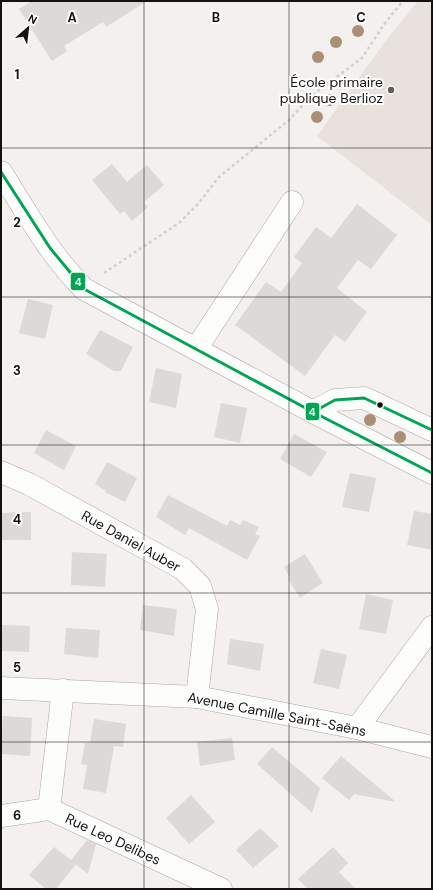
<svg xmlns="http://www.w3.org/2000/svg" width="433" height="890" font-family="'DM Sans',sans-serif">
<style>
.built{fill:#e9e1dd}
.building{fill:#dcd9d8}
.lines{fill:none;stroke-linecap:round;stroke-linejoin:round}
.minor-casing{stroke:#aaa8a6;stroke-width:23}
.path{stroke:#d0d0cf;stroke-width:2.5;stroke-dasharray:3 3;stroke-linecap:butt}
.minor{stroke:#fdfdfc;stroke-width:22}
.bus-1-casing{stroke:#fff;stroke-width:6}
.bus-1{stroke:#00a651;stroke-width:3}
.tree{fill:#a98f74}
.grid{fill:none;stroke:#141211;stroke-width:1;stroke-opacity:0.55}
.poi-dot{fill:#62605e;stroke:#fff;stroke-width:1.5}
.bus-dot{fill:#141211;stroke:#fff;stroke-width:1.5}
.labels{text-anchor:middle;stroke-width:4;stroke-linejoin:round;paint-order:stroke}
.poi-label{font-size:14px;fill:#141211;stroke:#fff;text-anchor:end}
.street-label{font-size:14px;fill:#141211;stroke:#fff}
.grid-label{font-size:13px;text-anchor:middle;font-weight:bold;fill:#141211;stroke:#fff;stroke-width:4;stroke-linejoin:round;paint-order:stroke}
.line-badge{stroke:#fff;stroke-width:1.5}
.badge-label{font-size:11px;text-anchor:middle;font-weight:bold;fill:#fff}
</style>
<rect width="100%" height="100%" fill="#f3f0ee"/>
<polygon class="built" points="418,1 432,1 432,225 317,136 384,43"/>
<g class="building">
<polygon points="32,1 147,1 106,27 103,22 64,46 67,51 52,61 19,9"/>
<polygon points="112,164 127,182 147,165 164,185 144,202 148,207 132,221 124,211 120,214 92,180"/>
<polygon points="357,204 397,235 371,269 358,260 337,288 367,312 345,342 335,335 305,376 235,325 266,282 281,292 302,263 294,257 316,227 331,238"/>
<polygon points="28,299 53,305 45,339 19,333"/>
<polygon points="100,330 133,347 121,371 114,371 86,354"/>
<polygon points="156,368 182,374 176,408 149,402"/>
<polygon points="221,403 247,408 240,443 214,437"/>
<polygon points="46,430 76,446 64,470 34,453"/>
<polygon points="294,434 327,452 311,477 280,459"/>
<polygon points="107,462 137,478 125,502 105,492 106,491 95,484"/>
<polygon points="350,473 376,478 369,512 342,507"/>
<polygon points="168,495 227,526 230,520 240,525 243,520 259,527 255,534 260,536 247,560 189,528 185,535 156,517"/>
<polygon points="414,511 432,514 432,550 407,545"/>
<polygon points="31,512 31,540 1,540 1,513"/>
<polygon points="72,552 107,554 105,587 71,585"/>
<polygon points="305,554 323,583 300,598 288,579 290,578 284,567"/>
<polygon points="366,594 393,600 386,634 359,629"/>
<polygon points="143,605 177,609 174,636 140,630"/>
<polygon points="1,625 30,626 29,652 1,651"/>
<polygon points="66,628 100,630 98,658 64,654"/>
<polygon points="230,639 264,644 260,671 227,664"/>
<polygon points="321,649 347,655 339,689 313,683"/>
<polygon points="3,716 32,718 30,756 1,754"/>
<polygon points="94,719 126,724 123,747 114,746 106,793 83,789 87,765 81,764 85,743 90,743"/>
<polygon points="232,738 235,760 200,766 197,742"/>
<polygon points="272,747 320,788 312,813 257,764"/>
<polygon points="341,756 396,802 354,794 349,800 322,778"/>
<polygon points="191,795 215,822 189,844 166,818"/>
<polygon points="260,828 279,846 253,868 236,850"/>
<polygon points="87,840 96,844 88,874 73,862 76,864 56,889 46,889 29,875 54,847 71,860"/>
<polygon points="333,847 348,863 339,872 356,889 308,889 298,879"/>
</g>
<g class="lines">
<defs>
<g id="minor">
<path d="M1,172C27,213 50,255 84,289L313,412L432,473"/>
<polyline points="196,349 292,202"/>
<polyline points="313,412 335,400 364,398 432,430"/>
<polyline points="1,472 29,484 183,569 200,586 207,609 197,697"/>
<polyline points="1,688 197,697 357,728 432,747"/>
<polyline points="357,728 432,627"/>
<polyline points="49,809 63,690"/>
<polyline points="1,816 49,809 221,889"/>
</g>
</defs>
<use href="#minor" class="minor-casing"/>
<polyline class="path" points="104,273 179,223 198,204 219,177 289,120 310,97 362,58 385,23 403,1"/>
<use href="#minor" class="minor"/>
<defs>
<g id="bus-1">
<polyline points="1,172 50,248 84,289 313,412 432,473"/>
<polyline points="313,412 335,400 364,398 432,430"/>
</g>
</defs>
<use href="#bus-1" class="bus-1-casing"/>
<use href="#bus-1" class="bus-1"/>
</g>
<g class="tree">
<circle cx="358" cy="31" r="6"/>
<circle cx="336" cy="42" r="6"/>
<circle cx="318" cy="57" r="6"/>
<circle cx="330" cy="100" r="6"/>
<circle cx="317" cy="117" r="6"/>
<circle cx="370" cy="420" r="6"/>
<circle cx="400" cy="437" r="6"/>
</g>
<path class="grid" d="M144,1V889M289,1V889M1,148H432M1,297H432M1,445H432M1,593H432M1,742H432"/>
<circle class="poi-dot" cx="391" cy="90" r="4"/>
<circle class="bus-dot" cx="380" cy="405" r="3.5"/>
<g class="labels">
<g class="poi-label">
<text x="383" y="87">École primaire<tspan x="383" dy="16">publique Berlioz</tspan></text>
</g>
<g class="street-label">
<text transform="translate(131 541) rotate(29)" y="5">Rue Daniel Auber</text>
<text transform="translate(277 714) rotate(11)" y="5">Avenue Camille Saint-Saëns</text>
<text transform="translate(113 839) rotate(25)" y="5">Rue Leo Delibes</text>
</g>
</g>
<g class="grid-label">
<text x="72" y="22">A</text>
<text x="216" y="22">B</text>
<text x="361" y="22">C</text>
<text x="17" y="79">1</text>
<text x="17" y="227">2</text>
<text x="17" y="375">3</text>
<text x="17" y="524">4</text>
<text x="17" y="672">5</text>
<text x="17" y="820">6</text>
</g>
<g class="line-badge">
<rect x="70" y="272" width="16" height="19" rx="4" fill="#00a651"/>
<rect x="305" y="402" width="15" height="19" rx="4" fill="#00a651"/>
</g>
<g class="badge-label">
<text x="78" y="286">4</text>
<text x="312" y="416">4</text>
</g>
<rect width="433" height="890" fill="none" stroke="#141211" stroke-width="4"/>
<g transform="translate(28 28) rotate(28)" stroke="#ffffff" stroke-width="3" paint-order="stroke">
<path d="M0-3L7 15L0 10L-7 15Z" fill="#141211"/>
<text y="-6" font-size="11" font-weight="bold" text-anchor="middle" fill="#141211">N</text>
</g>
</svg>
